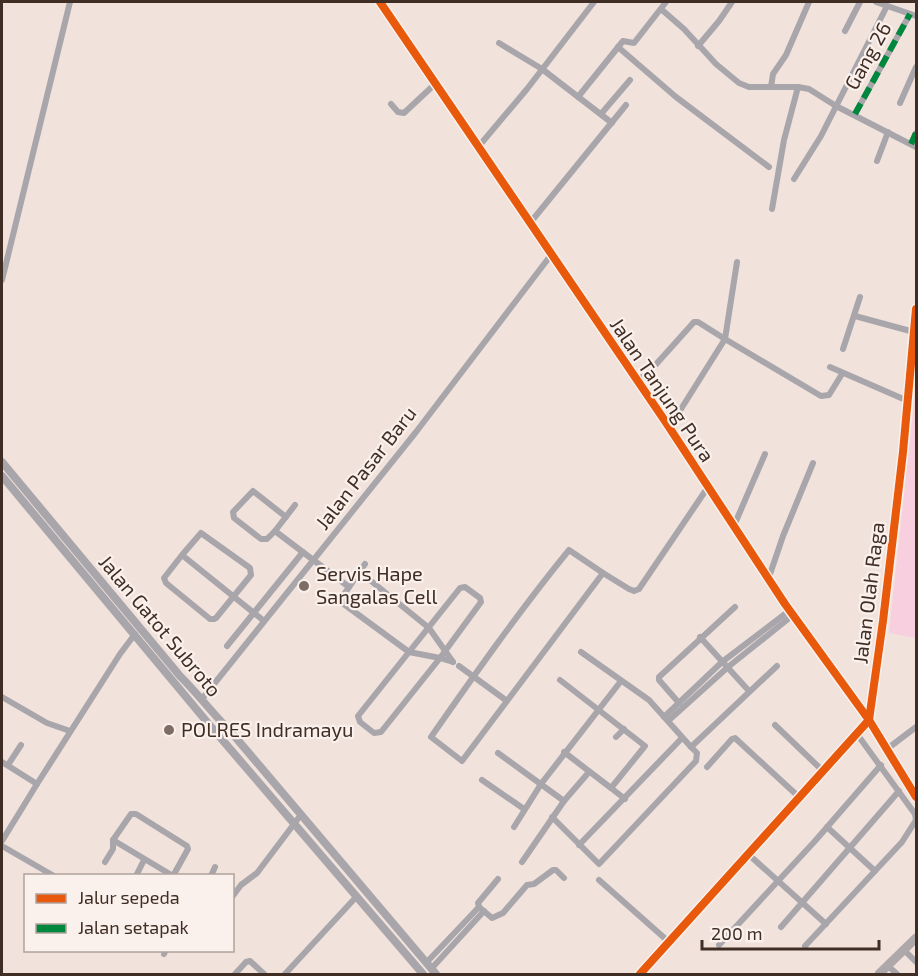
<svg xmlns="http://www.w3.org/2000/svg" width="918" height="976" font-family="'Exo 2',sans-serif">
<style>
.green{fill:#f7cfde}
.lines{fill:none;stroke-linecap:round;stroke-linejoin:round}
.minor{stroke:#a9a6ab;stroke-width:6}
.tertiary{stroke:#a9a6ab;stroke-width:8}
.primary{stroke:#aea8ab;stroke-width:9}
.quiet{stroke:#00873e;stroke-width:6;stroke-dasharray:12 6;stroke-linecap:butt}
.cycleway-casing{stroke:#faf0ec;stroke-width:11}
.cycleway{stroke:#e8590c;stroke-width:8}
.poi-dot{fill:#7e6d65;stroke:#faf0ec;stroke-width:2}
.labels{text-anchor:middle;stroke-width:4.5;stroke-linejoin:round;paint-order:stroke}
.street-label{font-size:20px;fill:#402e25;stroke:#faf0ec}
.poi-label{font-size:20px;fill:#402e25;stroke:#faf0ec;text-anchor:start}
</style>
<rect width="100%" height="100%" fill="#f1e2db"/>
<polygon class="green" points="916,386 916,638 889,633"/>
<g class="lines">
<g class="minor">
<polyline points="876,2 916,16"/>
<polyline points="661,9 684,29 716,64 739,83 749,87 798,87"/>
<polyline points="845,31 860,2"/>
<polyline points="499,43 542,69 612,123"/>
<polyline points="698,46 719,21 732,2"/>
<polyline points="618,47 676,97 769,167"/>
<polyline points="771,87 773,74 786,55 809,2"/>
<polyline points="578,97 623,41 634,43 666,2"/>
<polyline points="900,103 916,67"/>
<polyline points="391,104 398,112 404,113 435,84"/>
<polyline points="601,114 630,80"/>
<polyline points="855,114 910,14"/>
<polyline points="911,144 916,133"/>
<polyline points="479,146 527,89 594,2"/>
<polyline points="877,161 888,132"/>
<polyline points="794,179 821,136 887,6"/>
<polyline points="772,209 784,140 798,87 809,89 836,106 916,147"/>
<polyline points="530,223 626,105"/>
<polyline points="737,262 725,339 821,396 829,395 842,374"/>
<polyline points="2,280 70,2"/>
<polyline points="855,316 914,332"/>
<polyline points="843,349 860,297"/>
<polyline points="830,367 908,401"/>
<polyline points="637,381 650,371 694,322 698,322 725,339 681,409 665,421"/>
<polyline points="295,505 275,531 349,587 341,599 341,602 409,652 358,716 360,722 374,733 381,732 440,658 409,652 460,588 465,587 480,598 481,602 440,658 453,662"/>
<polyline points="733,528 765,454"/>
<polyline points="275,531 267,539 261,539 234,518 233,512 253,491 286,517"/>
<polyline points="182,555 201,533 250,568 251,575 216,618 214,619 210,619 166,583 164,578 182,555 264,621"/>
<polyline points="360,572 429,628 453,662"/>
<polyline points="603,573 629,589 634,591 639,589 708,487"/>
<polyline points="768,580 783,536 813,463"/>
<polyline points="349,587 365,564"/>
<polyline points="700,637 749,691"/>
<polyline points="227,646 303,552"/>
<polyline points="581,652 649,700 691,747 777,666"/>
<path d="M459,666L507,701L462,761L431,737C475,674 520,610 569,550L603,573L507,701"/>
<polyline points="560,680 645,746 611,788 625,799"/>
<polyline points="2,697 47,723 70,731"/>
<polyline points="202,699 416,432 551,255"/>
<polyline points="679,703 659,680 659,677 735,607"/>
<polyline points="664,717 722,662 789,611"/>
<polyline points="668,721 728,667 793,615"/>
<polyline points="775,725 823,771"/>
<polyline points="616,737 624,729"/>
<polyline points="887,749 916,727"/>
<polyline points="564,752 611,788"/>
<polyline points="498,753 564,801"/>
<polyline points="2,762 37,784 2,841"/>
<polyline points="8,765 21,745"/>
<polyline points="707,767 732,739 735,738 799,797"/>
<polyline points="482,780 524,809"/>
<polyline points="37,784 120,654 135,634"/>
<polyline points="552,817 599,864 696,761 697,753 691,747"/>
<polyline points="514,827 541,784 621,681"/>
<polyline points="827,827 875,871"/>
<polyline points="113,840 131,814 136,814 187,846 188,849 173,876"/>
<polyline points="579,845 682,738"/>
<polyline points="2,846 54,876"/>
<polyline points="748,854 826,924"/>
<polyline points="105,862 113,849 113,840 173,876"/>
<polyline points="522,862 564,801 589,772"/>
<polyline points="136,876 144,860"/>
<polyline points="211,876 215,867"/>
<polyline points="498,879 478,903 479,907 492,918 503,913 527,885 534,884 553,870 556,870 564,878"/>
<polyline points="599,880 669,942"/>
<polyline points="232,897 241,885 257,873 300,816"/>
<polyline points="781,927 899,791"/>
<polyline points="719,945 815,841 881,765"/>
<polyline points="805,946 902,842 916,820 915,814 857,734"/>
<polyline points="904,950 916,962"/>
<polyline points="164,954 166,950"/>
<polyline points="426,963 479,907"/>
<polyline points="888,966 897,974"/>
<polyline points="431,969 484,911"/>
<polyline points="235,974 246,962 250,961 264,974"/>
<polyline points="285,974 357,896"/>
</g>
<g class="tertiary">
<polyline points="380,2 665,421 785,604 869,720 916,797"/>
<path d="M2,462L180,676C198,694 213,714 231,732L436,974"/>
<polyline points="2,476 207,722 423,974"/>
<polyline points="640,974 869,720 883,621 903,452 916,309"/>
</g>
<polyline class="primary" points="879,974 916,938"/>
<g class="quiet">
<polyline points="855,114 910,14"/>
<polyline points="911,144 916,133"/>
</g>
<defs>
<g id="cycleway">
<polyline points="380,2 665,421 785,604 869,720 916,797"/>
<polyline points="640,974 869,720 883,621 903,452 916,309"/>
</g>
</defs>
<use href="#cycleway" class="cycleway-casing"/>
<use href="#cycleway" class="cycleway"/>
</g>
<g class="poi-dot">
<circle cx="304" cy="586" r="6"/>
<circle cx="169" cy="730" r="6"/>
</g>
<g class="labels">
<g class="street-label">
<text transform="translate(868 56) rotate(-61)" y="7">Gang 26</text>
<text transform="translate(662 390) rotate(56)" y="7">Jalan Tanjung Pura</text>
<text transform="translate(366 468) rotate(-52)" y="7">Jalan Pasar Baru</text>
<text transform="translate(869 593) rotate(-83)" y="7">Jalan Olah Raga</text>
<text transform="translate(160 626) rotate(50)" y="7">Jalan Gatot Subroto</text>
</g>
<g class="poi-label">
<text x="316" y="581">Servis Hape<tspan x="316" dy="23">Sangalas Cell</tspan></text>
<text x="181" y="737">POLRES Indramayu</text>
</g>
</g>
<rect width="918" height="976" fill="none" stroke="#402e25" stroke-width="6"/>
<rect x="24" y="874" width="210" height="78" fill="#faf0ec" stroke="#b0a29c" stroke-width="1.5"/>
<rect x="36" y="894" width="30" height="9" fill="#e8590c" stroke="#b0a29c" stroke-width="1.5"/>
<text x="78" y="904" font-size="18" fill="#402e25">Jalur sepeda</text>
<rect x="36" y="924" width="30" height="9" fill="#00873e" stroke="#b0a29c" stroke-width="1.5"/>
<text x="78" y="934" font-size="18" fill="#402e25">Jalan setapak</text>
<path d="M702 940v9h177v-9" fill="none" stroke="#402e25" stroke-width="3"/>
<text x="711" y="940" font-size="18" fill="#402e25" stroke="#faf0ec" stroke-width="4.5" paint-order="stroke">200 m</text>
</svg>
